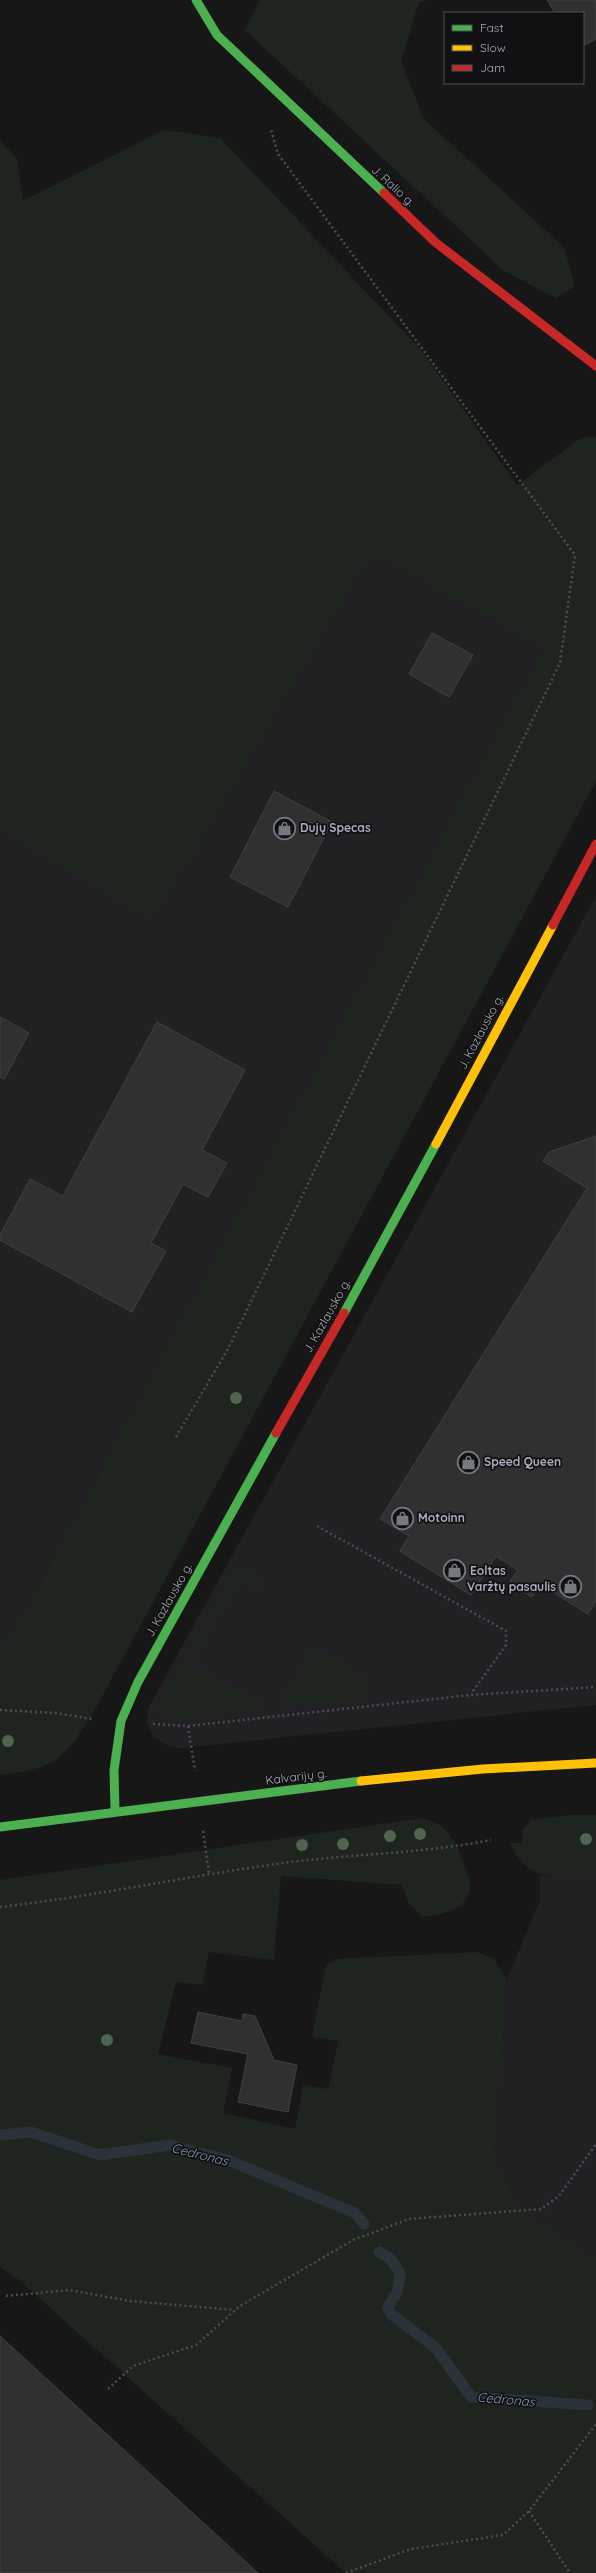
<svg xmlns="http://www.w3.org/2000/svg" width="596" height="2573" font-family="Quicksand,sans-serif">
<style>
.built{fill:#212124}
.green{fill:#1d251e}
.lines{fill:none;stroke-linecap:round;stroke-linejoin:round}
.stream{stroke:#2a333a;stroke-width:11}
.building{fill:#303031;stroke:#404143}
.path{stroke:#4d4e52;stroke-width:2.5;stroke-dasharray:2 3;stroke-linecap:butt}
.fast{stroke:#4caf50;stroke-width:9}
.slow{stroke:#ffc107;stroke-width:9}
.jam{stroke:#c62828;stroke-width:9}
.tree{fill:#506551}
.labels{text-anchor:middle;stroke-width:3.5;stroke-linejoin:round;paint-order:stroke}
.street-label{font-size:12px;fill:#a8aeb9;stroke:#111113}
.poi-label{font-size:12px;font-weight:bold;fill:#a8aeb9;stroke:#111113;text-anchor:start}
.water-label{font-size:13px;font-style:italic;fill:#7f9cb4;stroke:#111113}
</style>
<rect width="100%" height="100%" fill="#171717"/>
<g class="built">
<polygon points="384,559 544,648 10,1639 0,1640 0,832 19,840 199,844 366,561"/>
<polygon points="596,896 596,1705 180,1748 166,1745 152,1735 147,1723 148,1708"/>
<polygon points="540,1876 596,1876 596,2260 518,2208 493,2148 502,2058 507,1979 540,1900"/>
</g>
<g class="green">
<polygon points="260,0 427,0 419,2 401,61 424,119 564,247 575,286 556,298 504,271 245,30"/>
<path d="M164,130L220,138L421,350L517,485L581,438L596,437V781L97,1706C66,1756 61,1768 0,1775V1640L10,1639L544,648L384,559L366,561L199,844L148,915L19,840L0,832V141L17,158L23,201Z"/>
<polygon points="237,1567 261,1580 257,1588 239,1579 190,1665 269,1708 174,1719 157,1711"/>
<polygon points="314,1647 368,1682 361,1699 279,1707"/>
<path d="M569,1815H596V1876C560,1876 526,1884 510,1843H522L523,1830L532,1820Z"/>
<path d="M422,1818C447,1824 455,1839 463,1862C465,1868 469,1876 470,1882C472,1910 441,1916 421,1916L408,1902L402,1885L281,1876L274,1960L209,1952L202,1985L176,1982L158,2054L232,2068L223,2113L295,2129L303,2085L328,2089L338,2041L312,2037L326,1965L336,1959L476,1952L493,1958L507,1979L502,2058L493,2148L518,2208L596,2260V2573H346L19,2280L0,2267V1880Z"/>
</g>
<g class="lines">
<g class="stream">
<polyline points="0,2135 31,2132 100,2155 170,2145 228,2160 355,2213 364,2224"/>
<polyline points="379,2252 392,2260 400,2274 397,2292 388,2307 391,2314 436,2348 471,2397 588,2405"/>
</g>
</g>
<g class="building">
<polygon points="547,0 596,0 596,39 583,46 583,13 555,13"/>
<polygon points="432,633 473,655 449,697 409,674"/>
<polygon points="274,791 332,822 288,907 230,877"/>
<polygon points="0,1017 29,1033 4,1079 0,1077"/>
<polygon points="157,1022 245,1070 202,1150 227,1163 208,1197 183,1184 151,1243 166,1251 132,1312 0,1240 0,1235 30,1179 63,1196"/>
<polygon points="596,1136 596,1601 588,1614 540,1584 532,1597 509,1583 518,1570 496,1556 471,1595 400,1551 409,1536 380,1519 587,1188 543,1161 549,1152"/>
<polygon points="198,2012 242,2021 243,2014 255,2016 274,2060 297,2065 288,2112 238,2102 248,2054 191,2043"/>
<polygon points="0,2336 258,2573 0,2573"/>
</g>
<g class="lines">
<g class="path">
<polyline points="176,1437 228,1349 560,663 575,555 278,154 271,130"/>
<polyline points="317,1526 506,1631 506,1645 471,1694"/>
<polyline points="0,1710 55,1713 92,1719"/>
<polyline points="153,1724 188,1726 470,1695 596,1687"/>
<polyline points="188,1726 195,1771"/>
<polyline points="203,1831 209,1874"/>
<path d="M0,1907C97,1896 193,1875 290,1862C357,1854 425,1853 491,1840"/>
<polyline points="6,2296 69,2290 130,2301 234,2310"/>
<polyline points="108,2389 133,2366 196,2345 240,2306 353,2240 409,2219 541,2209 559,2196 596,2144"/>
<polyline points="529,2511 570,2573"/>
<polyline points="346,2573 411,2549 503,2535 529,2511 596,2424"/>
</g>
<g class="fast">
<polyline points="196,0 217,35 384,193"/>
<polyline points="344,1313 436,1144"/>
<polyline points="115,1811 114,1770 121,1721 138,1682 276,1433"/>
<polyline points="0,1827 361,1781"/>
</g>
<g class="slow">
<polyline points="436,1144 553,925"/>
<polyline points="361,1781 483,1769 596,1763"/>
</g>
<g class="jam">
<polyline points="384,193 435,242 596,366"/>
<polyline points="553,925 596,844"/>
<polyline points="276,1433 344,1313"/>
</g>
</g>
<g class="tree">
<circle cx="236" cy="1398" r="6"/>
<circle cx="8" cy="1741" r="6"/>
<circle cx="420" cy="1834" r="6"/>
<circle cx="390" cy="1836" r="6"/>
<circle cx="586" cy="1839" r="6"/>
<circle cx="343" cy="1844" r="6"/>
<circle cx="302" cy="1845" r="6"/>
<circle cx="107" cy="2040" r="6"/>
</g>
<defs>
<symbol id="shop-ring" viewBox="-11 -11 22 22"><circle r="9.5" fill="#111113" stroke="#757980" stroke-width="1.5"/><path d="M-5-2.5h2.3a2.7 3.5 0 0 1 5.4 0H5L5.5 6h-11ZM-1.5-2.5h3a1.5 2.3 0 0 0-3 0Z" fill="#757980"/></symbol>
</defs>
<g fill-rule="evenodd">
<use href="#shop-ring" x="272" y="816" width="25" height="25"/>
<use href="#shop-ring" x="456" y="1450" width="25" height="25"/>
<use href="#shop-ring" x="390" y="1506" width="25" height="25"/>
<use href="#shop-ring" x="442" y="1558" width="25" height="25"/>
<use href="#shop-ring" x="558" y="1574" width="25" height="25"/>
</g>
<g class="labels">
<g class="street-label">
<text transform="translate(393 186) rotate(43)" y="4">J. Ralio g.</text>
<text transform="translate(481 1032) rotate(-62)" y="4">J. Kazlausko g.</text>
<text transform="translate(327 1316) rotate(-61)" y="4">J. Kazlausko g.</text>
<text transform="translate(169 1600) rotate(-61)" y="4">J. Kazlausko g.</text>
<text transform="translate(296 1777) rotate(-7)" y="4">Kalvarijų g.</text>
</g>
<g class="poi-label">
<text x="300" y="832">Dujų Specas</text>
<text x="484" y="1466">Speed Queen</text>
<text x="418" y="1522">Motoinn</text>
<text x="470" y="1575">Eoltas</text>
<text x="556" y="1591" text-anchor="end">Varžtų pasaulis</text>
</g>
<g class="water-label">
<text transform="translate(200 2154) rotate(14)" y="5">Cedronas</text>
<text transform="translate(506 2399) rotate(5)" y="5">Cedronas</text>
</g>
</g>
<rect x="444" y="12" width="140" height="72" fill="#111113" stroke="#4d5055"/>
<rect x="452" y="25" width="20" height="6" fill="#4caf50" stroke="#4d5055"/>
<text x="480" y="32" font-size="12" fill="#a8aeb9">Fast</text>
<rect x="452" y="45" width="20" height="6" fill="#ffc107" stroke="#4d5055"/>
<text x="480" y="52" font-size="12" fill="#a8aeb9">Slow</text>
<rect x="452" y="65" width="20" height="6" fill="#c62828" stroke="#4d5055"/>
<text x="480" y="72" font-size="12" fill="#a8aeb9">Jam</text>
</svg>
